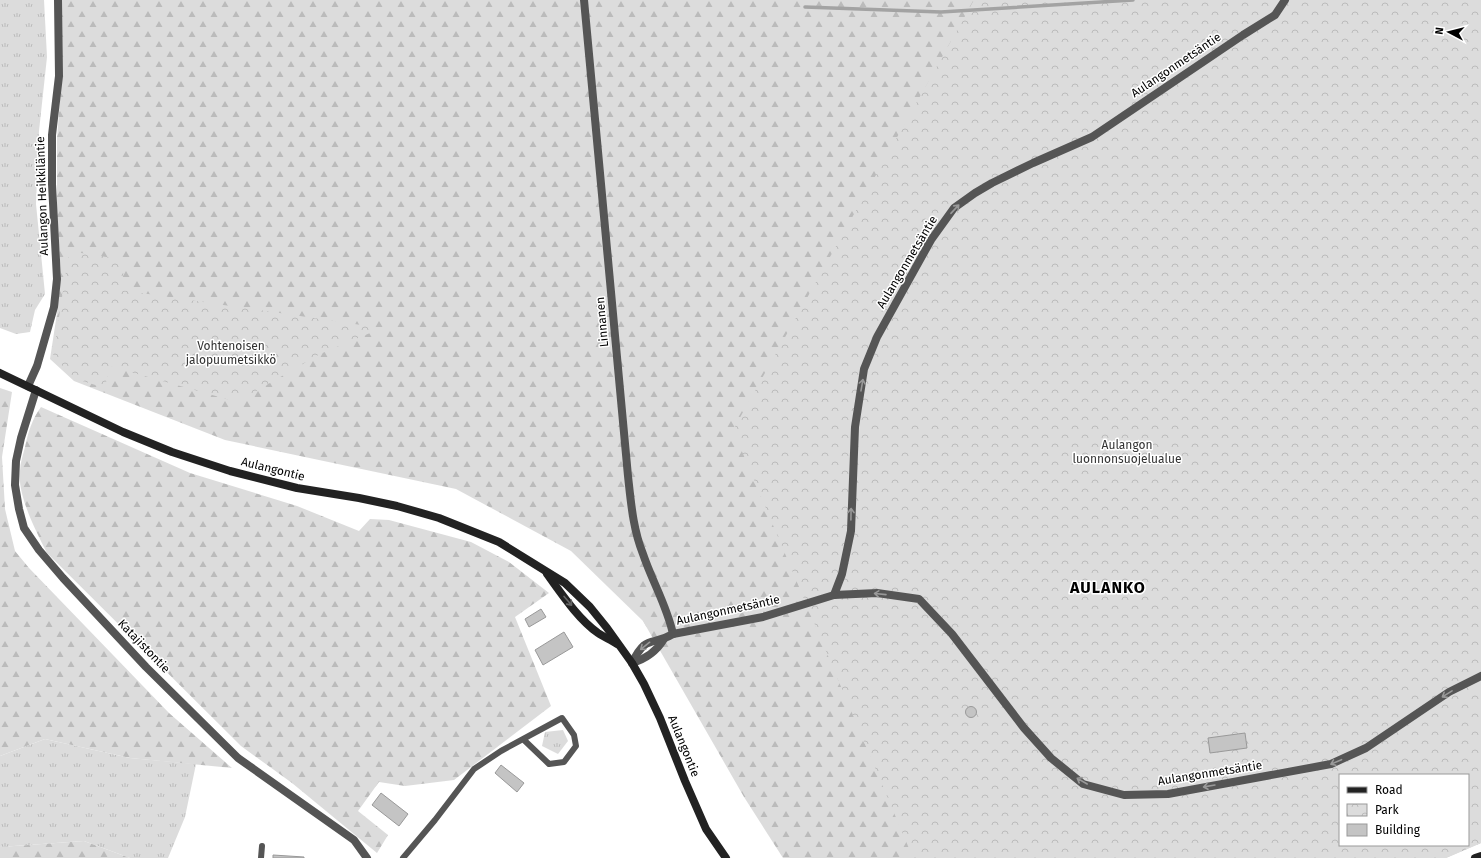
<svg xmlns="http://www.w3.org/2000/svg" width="1481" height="858" font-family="'Fira Sans',sans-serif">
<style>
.grass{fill:url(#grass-tufts)}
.forest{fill:url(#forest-firs);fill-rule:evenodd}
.park{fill:url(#park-crowns);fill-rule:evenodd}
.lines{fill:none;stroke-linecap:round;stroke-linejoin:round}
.stream{stroke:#a3a3a3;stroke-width:3.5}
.building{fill:#c4c4c4;stroke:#999}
.lane{stroke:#555;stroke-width:6}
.street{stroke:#555;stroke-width:8}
.secondary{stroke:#222;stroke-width:8}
.oneway{stroke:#999}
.oneway2{stroke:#646464}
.labels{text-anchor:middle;stroke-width:3;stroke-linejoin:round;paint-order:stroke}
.street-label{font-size:12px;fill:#000;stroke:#fff}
.park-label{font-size:12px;fill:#333;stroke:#fff}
.district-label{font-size:16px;font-weight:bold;letter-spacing:1px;fill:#000;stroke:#fff}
</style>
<defs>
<pattern id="grass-tufts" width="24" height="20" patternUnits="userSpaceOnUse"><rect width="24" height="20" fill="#dcdcdc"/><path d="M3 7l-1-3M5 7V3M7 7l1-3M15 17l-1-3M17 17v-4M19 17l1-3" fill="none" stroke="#bbb"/></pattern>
<pattern id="forest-firs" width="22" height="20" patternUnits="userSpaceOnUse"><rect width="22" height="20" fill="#dcdcdc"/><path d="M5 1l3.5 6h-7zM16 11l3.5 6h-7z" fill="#bbb"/></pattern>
<pattern id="park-crowns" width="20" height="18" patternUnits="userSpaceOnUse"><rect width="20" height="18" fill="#dcdcdc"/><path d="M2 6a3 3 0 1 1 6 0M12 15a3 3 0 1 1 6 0" fill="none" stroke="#bbb"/></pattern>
</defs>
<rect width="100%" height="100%" fill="#fff"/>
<g class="grass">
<polygon points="0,0 44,0 47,57 39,131 36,204 45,294 35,310 30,332 16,334 0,328"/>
<polygon points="563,730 568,741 558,754 542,746 545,732"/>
<polygon points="45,739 130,758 196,764 185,817 168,858 130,858 84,841 0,847 0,756"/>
</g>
<g class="forest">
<path d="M62,0H1481V843L1446,858H783L744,797L643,621L571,551L456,489L225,440L74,381L50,359L57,313L61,274L57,218V138L62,73ZM1340,775H1468V845H1340Z"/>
<polygon points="0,388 12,392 2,457 5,509 15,551 29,568 169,713 232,768 130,758 45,739 0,756"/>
<path d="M41,407L190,473L297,506L359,531L370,519L389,520L471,542L509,562L549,593L515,617L551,706L454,780L405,786L379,782L358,811L388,835L377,853L292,783L241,746L47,553C36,531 17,495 20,471C20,463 23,455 25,447C28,433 32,419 41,407Z"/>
<polygon points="84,841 130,858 0,858 0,847"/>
</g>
<g class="park">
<path d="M974,0H1481V843L1446,858H913L733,430ZM1340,775H1468V845H1340Z"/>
<polygon points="69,251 125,260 121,290 382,328 320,354 237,402 109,366 105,388 76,379 53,357"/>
</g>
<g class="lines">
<polyline class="stream" points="805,7 941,12 1133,0"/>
</g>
<g class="building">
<polygon points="541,609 546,617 529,627 525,619"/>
<polygon points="564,632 573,647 543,665 535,650"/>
<circle cx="971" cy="712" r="5.5"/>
<polygon points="1245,733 1247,748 1210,753 1208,738"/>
<polygon points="501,765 524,783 517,792 495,773"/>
<polygon points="381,793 408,814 399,826 372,805"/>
<polygon points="273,855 304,857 304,858 273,858"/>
</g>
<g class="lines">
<g class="lane">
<polyline points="261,858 262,846"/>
<polyline points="403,858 435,820 474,769 501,751 562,718 574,735 576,746 564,762 549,764 524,740"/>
</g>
<g class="street">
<path d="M584,0L628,476C631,503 633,529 643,554C652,581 667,606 673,634"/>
<polyline points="1285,0 1275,15 1243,35 1092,137 1033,163 992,183 975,193 954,208 931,240 877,337 864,369 855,427 851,531 842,574 834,595 877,593 919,599 952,634 1024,728 1051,758 1083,784 1124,795 1168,794 1331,764 1366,748 1449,692 1481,676"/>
<polyline points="28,386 37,366 54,307 57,279 52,184 52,135 59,76 58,0"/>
<polyline points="36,390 21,438 16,461 15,485 19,509 24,528 39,550 63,578 146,667 238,758 354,840 367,858"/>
<path d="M632,663C647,633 651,647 673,634L763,617L834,595"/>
<path d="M632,663C646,659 656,652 664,639"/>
</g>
<g class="secondary">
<polyline points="0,373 123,432 172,452 230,471 297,488 359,498 397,506 439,518 499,542 565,583 590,607 607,628 632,663 644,684 660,718 685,781 706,829 726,858"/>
<path d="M547,574C561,593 578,619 598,633C604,637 611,640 617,644"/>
<polyline points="1475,858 1481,856"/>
</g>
</g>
<defs><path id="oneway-shaft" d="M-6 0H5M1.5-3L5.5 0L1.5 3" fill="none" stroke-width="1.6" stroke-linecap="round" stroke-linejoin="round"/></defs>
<g class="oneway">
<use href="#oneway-shaft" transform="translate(955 209) rotate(-47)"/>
<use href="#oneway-shaft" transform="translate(862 385) rotate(-80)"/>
<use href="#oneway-shaft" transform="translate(851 514) rotate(-89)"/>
<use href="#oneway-shaft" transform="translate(880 594) rotate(-174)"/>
<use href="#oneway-shaft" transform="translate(645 646) rotate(141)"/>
<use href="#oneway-shaft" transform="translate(1447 694) rotate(148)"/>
<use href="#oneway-shaft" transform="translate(1336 762) rotate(157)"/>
<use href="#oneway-shaft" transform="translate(1082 781) rotate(-150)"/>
<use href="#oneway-shaft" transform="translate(1209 786) rotate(170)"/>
</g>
<use class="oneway2" href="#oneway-shaft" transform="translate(568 601) rotate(49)"/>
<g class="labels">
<g class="street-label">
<text transform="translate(1176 65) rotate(-34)" y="4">Aulangonmetsäntie</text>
<text transform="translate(42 196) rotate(-92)" y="4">Aulangon Heikkiläntie</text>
<text transform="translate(907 262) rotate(-59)" y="4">Aulangonmetsäntie</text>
<text transform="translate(602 322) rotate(-95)" y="4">Linnanen</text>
<text transform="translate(273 469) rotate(14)" y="4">Aulangontie</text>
<text transform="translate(728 610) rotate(-12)" y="4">Aulangonmetsäntie</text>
<text transform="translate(144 646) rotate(46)" y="4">Katajistontie</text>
<text transform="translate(684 746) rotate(68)" y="4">Aulangontie</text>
<text transform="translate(1210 773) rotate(-9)" y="4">Aulangonmetsäntie</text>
</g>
<g class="park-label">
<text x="231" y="350">Vohtenoisen<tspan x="231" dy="14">jalopuumetsikkö</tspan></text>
<text x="1127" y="449">Aulangon<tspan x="1127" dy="14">luonnonsuojelualue</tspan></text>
</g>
<g class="district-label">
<text x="1108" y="593">AULANKO</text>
</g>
</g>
<rect x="1339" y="774" width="130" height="72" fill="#ffffff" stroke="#999999"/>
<rect x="1347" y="787" width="20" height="6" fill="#222222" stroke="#999999"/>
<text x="1375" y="794" font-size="12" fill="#000000">Road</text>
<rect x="1347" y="804" width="20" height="12" fill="url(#park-crowns)" stroke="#999999"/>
<text x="1375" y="814" font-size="12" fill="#000000">Park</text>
<rect x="1347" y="824" width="20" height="12" fill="#c4c4c4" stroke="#999999"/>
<text x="1375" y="834" font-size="12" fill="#000000">Building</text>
<g transform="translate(1449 32) rotate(277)" stroke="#ffffff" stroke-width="3" paint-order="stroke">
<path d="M0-3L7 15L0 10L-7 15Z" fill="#000000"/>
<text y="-6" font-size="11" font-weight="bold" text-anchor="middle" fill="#000000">N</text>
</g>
</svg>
